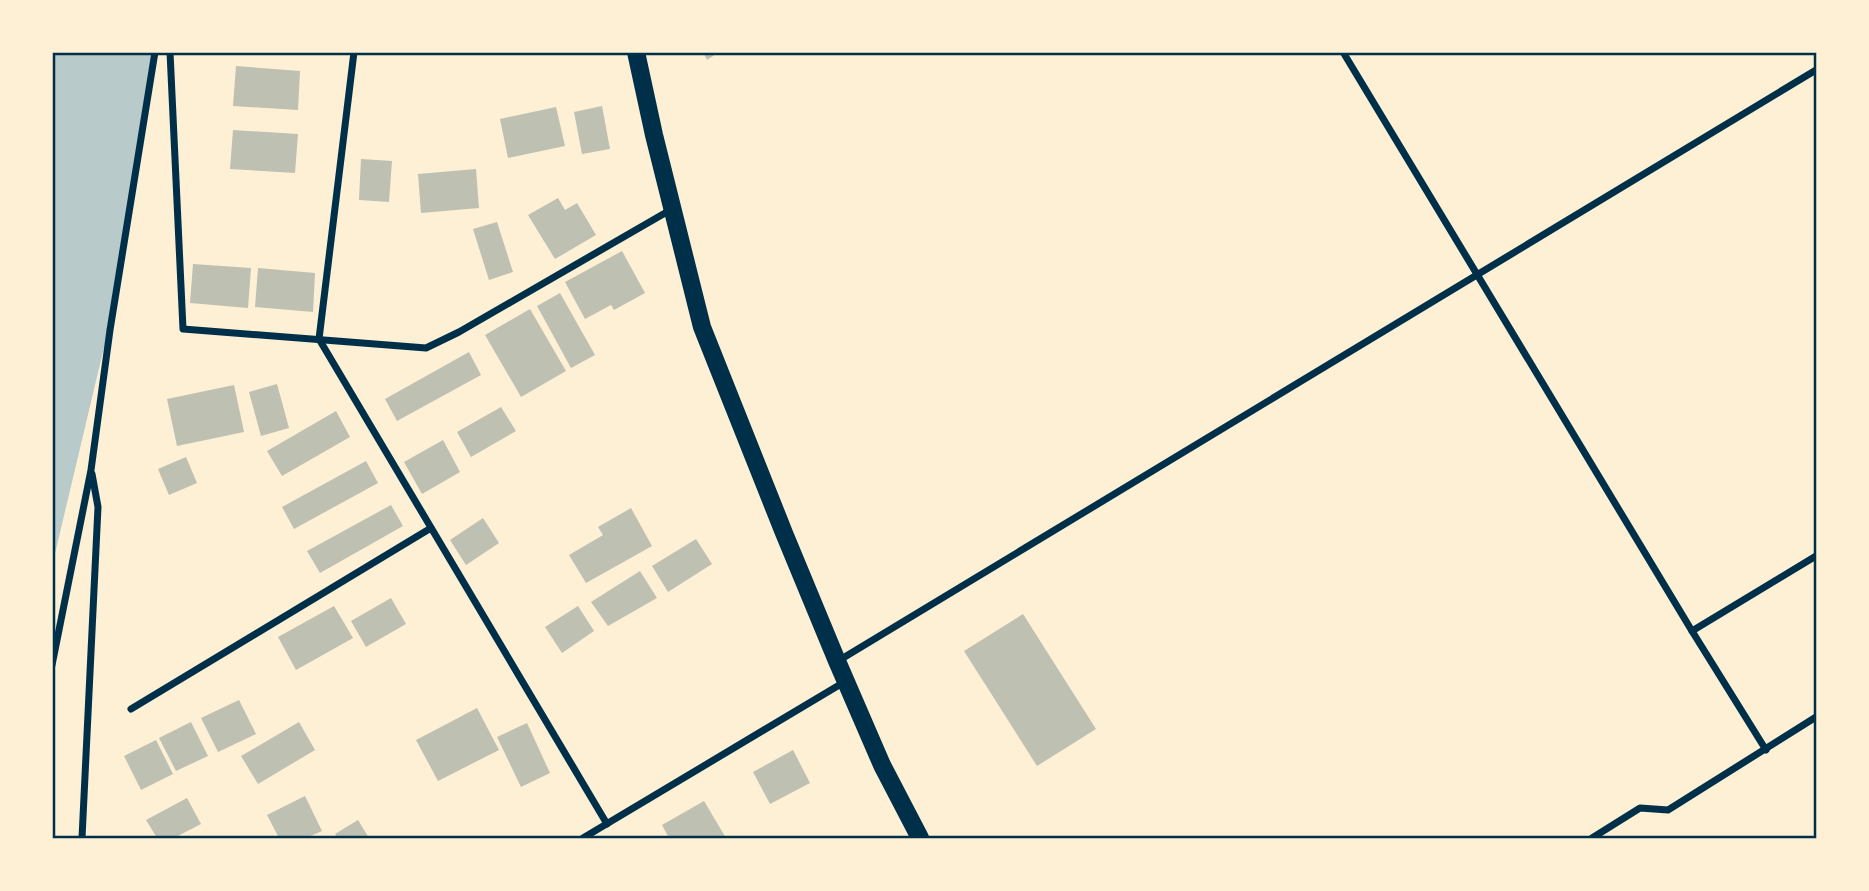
<svg xmlns="http://www.w3.org/2000/svg" width="1869" height="891" font-family="Arial,sans-serif">
<style>
.green{fill:#b9caca}
.building{fill:#bec0b2}
.lines{fill:none;stroke-linecap:round;stroke-linejoin:round}
.minor{stroke:#003049;stroke-width:7}
.primary{stroke:#003049;stroke-width:18}
.neatline{fill:none;stroke:#003049;stroke-width:2.5}
</style>
<rect width="100%" height="100%" fill="#fdf0d5"/>
<polygon class="green" points="53,53 154,53 115,301 53,562"/>
<g class="building">
<polygon points="703,52 719,52 707,60"/>
<polygon points="236,66 300,71 298,110 233,106"/>
<polygon points="602,106 610,149 582,154 574,112"/>
<polygon points="556,107 565,146 508,158 500,119"/>
<polygon points="233,130 298,134 295,173 230,169"/>
<polygon points="361,159 392,161 389,202 359,200"/>
<polygon points="476,169 479,208 421,213 418,174"/>
<polygon points="558,198 565,210 577,203 596,235 555,259 528,215"/>
<polygon points="497,222 513,272 489,280 473,229"/>
<polygon points="622,251 645,293 614,310 611,305 585,319 565,282"/>
<polygon points="193,264 251,268 248,308 190,303"/>
<polygon points="258,268 315,273 313,312 255,307"/>
<polygon points="560,293 595,355 571,368 537,306"/>
<polygon points="530,309 566,371 521,397 485,335"/>
<polygon points="469,352 481,375 397,421 385,399"/>
<polygon points="277,384 289,428 261,436 249,392"/>
<polygon points="234,385 244,432 177,446 167,399"/>
<polygon points="501,407 516,431 471,457 457,432"/>
<polygon points="336,411 350,437 282,476 267,451"/>
<polygon points="443,440 460,472 422,494 404,462"/>
<polygon points="186,457 197,483 169,495 158,469"/>
<polygon points="366,461 378,483 294,529 282,507"/>
<polygon points="391,505 403,526 320,573 307,551"/>
<polygon points="631,508 652,546 586,583 569,555 603,535 598,527"/>
<polygon points="483,518 499,543 466,565 450,540"/>
<polygon points="696,539 712,564 668,592 652,566"/>
<polygon points="640,571 657,598 608,626 591,602"/>
<polygon points="391,598 406,624 366,647 351,621"/>
<polygon points="334,606 353,638 296,670 278,637"/>
<polygon points="578,606 594,631 562,653 545,627"/>
<polygon points="1023,614 1096,729 1037,766 964,651"/>
<polygon points="239,700 256,734 218,752 201,718"/>
<polygon points="477,708 499,750 438,781 416,740"/>
<polygon points="191,722 208,756 176,771 159,738"/>
<polygon points="299,722 315,750 258,784 241,756"/>
<polygon points="527,723 550,773 521,787 497,737"/>
<polygon points="156,740 173,774 141,790 124,756"/>
<polygon points="793,750 810,783 770,804 753,772"/>
<polygon points="305,796 322,831 306,838 279,838 267,815"/>
<polygon points="187,798 201,824 174,838 157,838 146,820"/>
<polygon points="704,801 726,838 669,838 662,825"/>
<polygon points="358,820 369,838 338,838 335,834"/>
</g>
<g class="lines">
<g class="minor">
<polyline points="170,52 183,329 426,348 459,332 672,209"/>
<polyline points="354,52 319,339 607,824"/>
<polyline points="1343,52 1692,631 1766,750"/>
<polyline points="1692,631 1816,556"/>
<polyline points="838,661 1816,70"/>
<polyline points="52,665 91,470 110,330 155,52"/>
<polyline points="131,709 431,528"/>
<polyline points="82,838 98,507 92,474"/>
<polyline points="583,838 846,681"/>
<polyline points="1592,838 1640,808 1668,810 1816,717"/>
</g>
<polyline class="primary" points="636,52 654,135 702,327 784,533 837,661 882,765 920,838"/>
</g>
<rect width="1869" height="891" fill="none" stroke="#fdf0d5" stroke-width="108"/>
<rect x="54" y="54" width="1761" height="783" class="neatline"/>
</svg>
